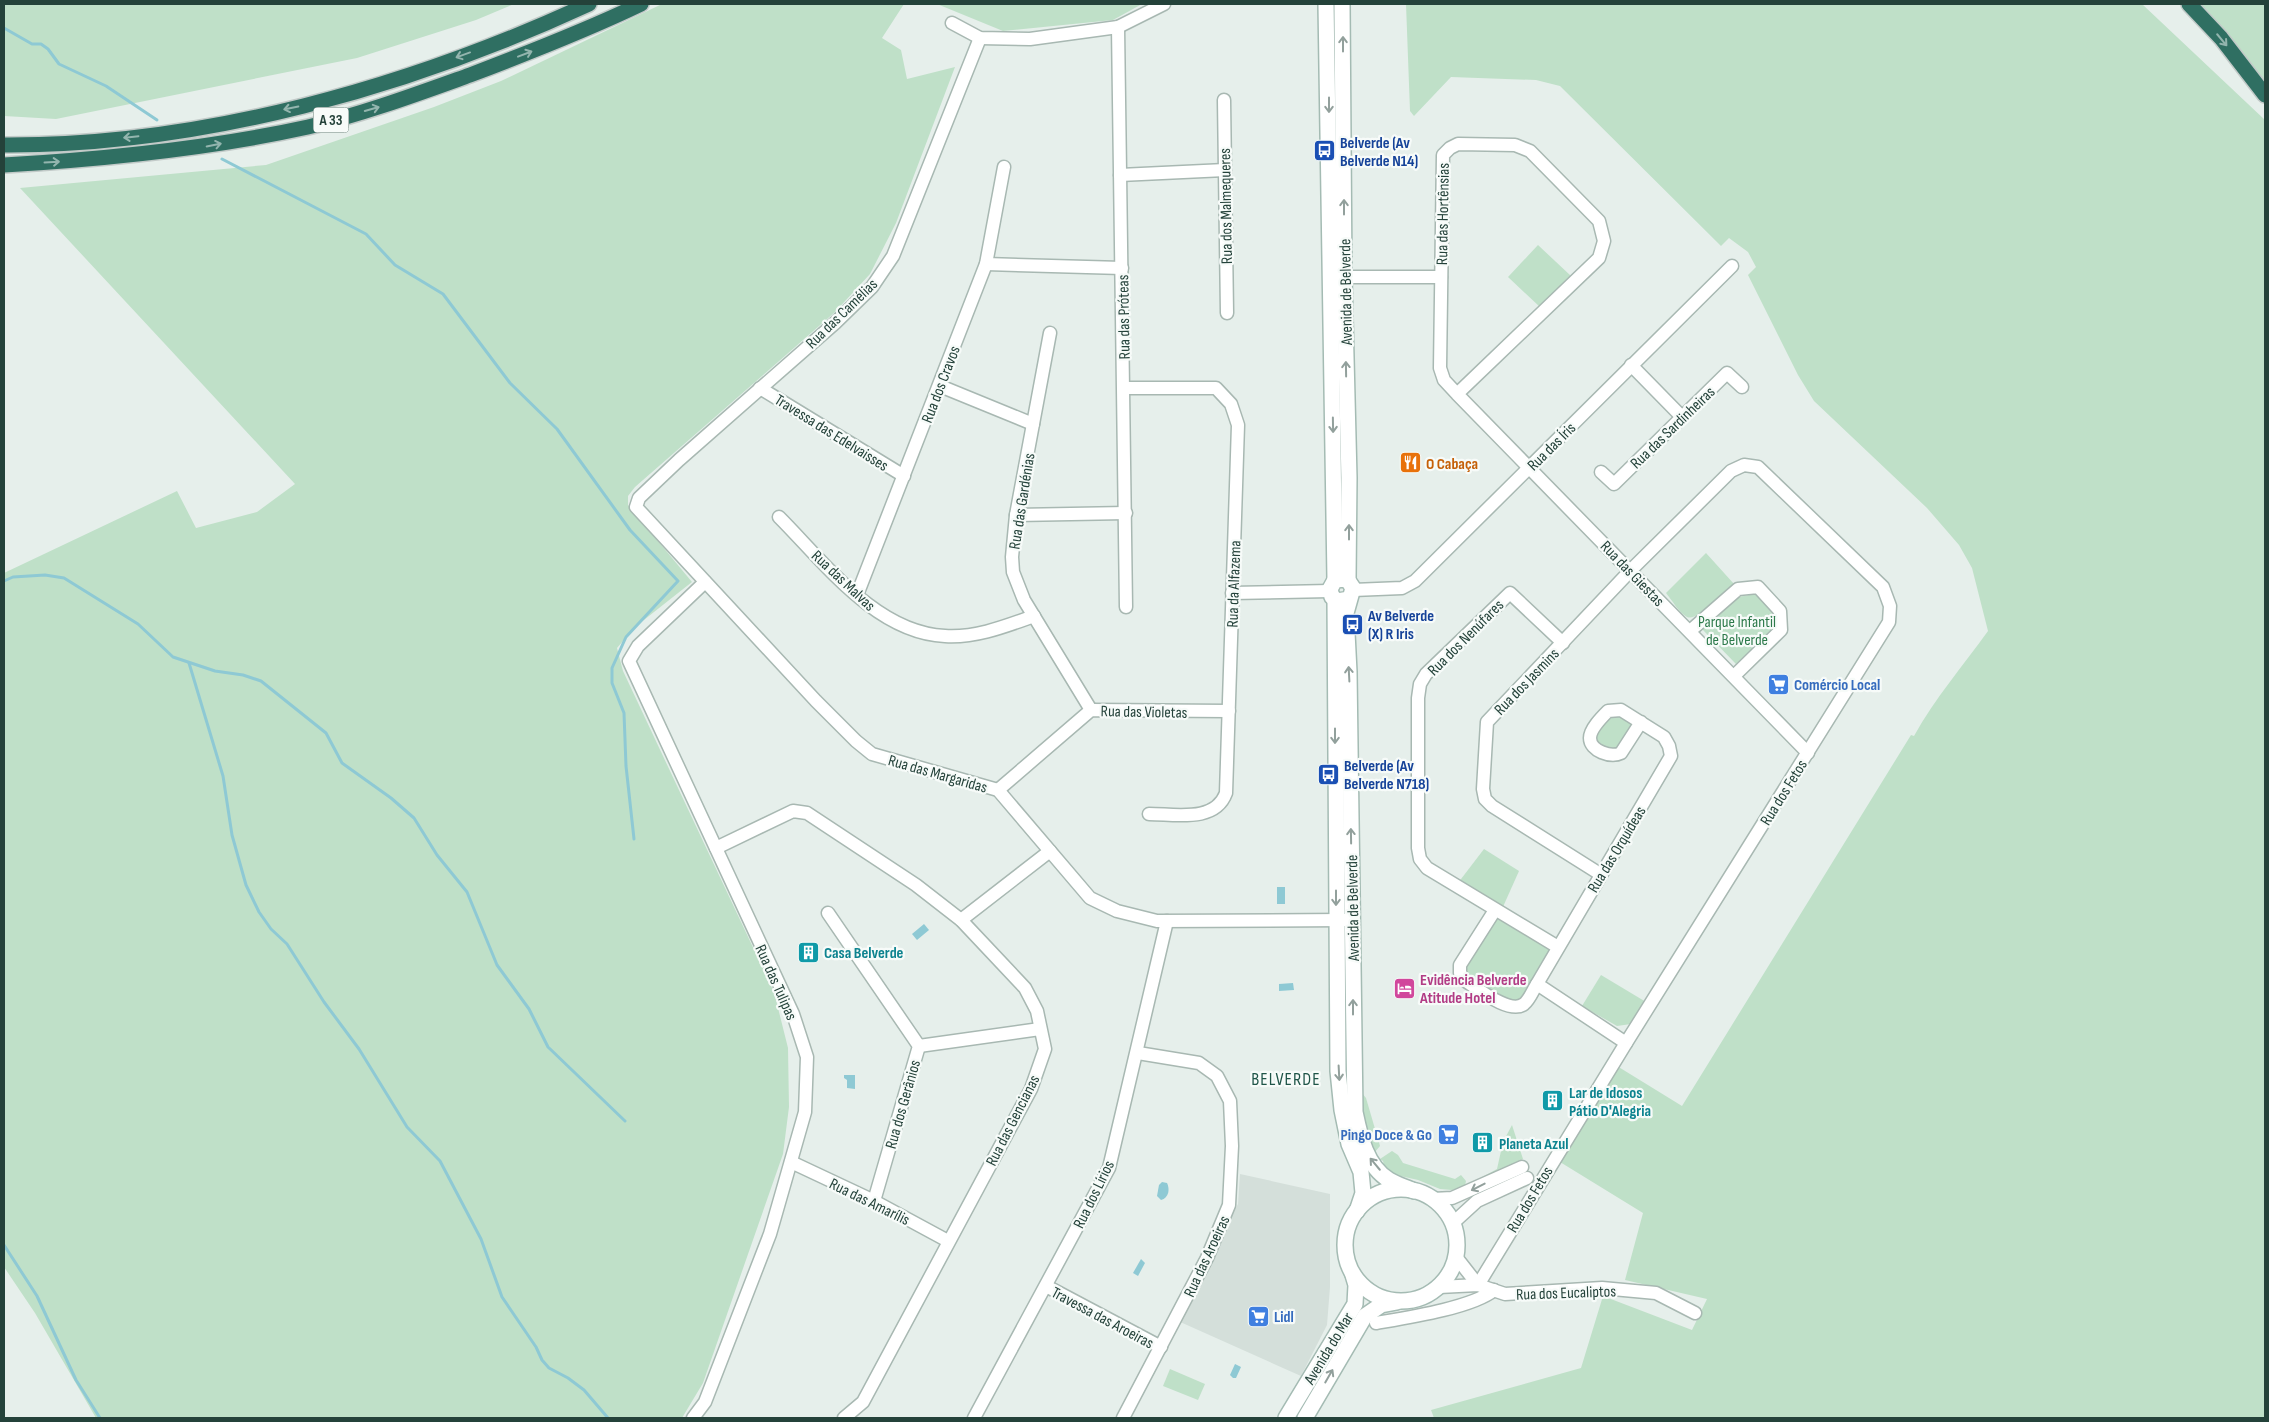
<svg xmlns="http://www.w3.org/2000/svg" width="2269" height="1422" font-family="'Sofia Sans Condensed',sans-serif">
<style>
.built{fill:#d4dfda}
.green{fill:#bfe0c8}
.water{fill:#8ec9d4}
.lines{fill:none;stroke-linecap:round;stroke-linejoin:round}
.stream{stroke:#8ec9d4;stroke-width:3}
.minor-casing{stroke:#a8b8b2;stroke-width:15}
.secondary-casing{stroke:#a4bbb3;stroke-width:18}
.motorway-casing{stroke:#c2cac8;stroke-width:18}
.minor{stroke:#fff;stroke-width:12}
.secondary{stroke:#fff;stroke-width:15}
.motorway{stroke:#2f6f62;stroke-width:15}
.oneway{stroke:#93b5ae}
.oneway2{stroke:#92a09c}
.labels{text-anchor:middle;stroke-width:4.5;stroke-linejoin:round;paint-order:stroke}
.shield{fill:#f7fbf9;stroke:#637a73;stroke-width:1}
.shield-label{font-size:15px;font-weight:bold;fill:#24423a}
.transit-label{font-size:16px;font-weight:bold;fill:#164399;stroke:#f7fbf9;text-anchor:start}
.street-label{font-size:16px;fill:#24423a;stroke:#f7fbf9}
.food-label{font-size:16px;font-weight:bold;fill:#c56008;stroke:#f7fbf9;text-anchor:start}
.park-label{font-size:16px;fill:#2d7a4b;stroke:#f7fbf9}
.shop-label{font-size:16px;font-weight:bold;fill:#366cbe;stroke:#f7fbf9;text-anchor:start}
.culture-label{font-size:16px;font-weight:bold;fill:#0d838f;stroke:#f7fbf9;text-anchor:start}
.hotel-label{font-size:16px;font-weight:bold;fill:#b23c85;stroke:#f7fbf9;text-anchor:start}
.neighbourhood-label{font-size:18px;letter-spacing:1px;fill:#1f5548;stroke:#f7fbf9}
</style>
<rect width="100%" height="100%" fill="#e6efeb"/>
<polygon class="built" points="1240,1174 1330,1194 1330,1287 1327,1325 1301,1376 1178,1321 1238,1204"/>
<g class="green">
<polygon points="4,4 514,4 476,20 357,58 56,119 4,116"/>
<polygon points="662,4 904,4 882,38 901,50 907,79 955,67 896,223 870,274 835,312 635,487 628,496 628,505 692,582 635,627 617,648 623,671 774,992 788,1048 789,1107 783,1154 703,1383 682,1418 96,1418 35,1313 4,1267 4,573 177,491 196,528 257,512 295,484 20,188 266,165 434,107 501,81"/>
<polygon points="937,4 1142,4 1113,20 1003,31"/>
<path d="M1406,4H2142L2265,120V1418H1434L1431,1410L1581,1368L1603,1296L1692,1330L1707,1299L1625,1280L1643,1213L1560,1162L1617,1066L1682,1106L1911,735L1914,736C1935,698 1963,666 1988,631L1972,568L1959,545L1927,508L1814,401L1798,375L1748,275L1756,267L1748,252L1729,238L1721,246L1560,86L1536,80L1451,77L1414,116L1410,111Z"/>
<polygon points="2197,4 2265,4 2265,86"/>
<polygon points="1538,245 1571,276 1541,308 1508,277"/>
<path d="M1706,553L1734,584C1726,591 1698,622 1687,617C1679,613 1672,600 1666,593Z"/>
<polygon points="1755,594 1773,613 1773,629 1736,664 1702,629 1738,597"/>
<polygon points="1619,712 1635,724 1620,751 1613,753 1596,743 1594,732 1606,717"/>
<polygon points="1484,849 1519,871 1502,909 1458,883"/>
<path d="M1499,919H1503L1549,948L1550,951L1522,998C1518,1001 1512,1002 1507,1000C1496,997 1466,979 1466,966L1496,920Z"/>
<polygon points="1601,975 1646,1002 1631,1024 1617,1026 1582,1006"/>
<polygon points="1361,1092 1366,1098 1380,1146 1374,1153 1360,1110"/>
<polygon points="1512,1125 1523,1159 1475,1181 1497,1169 1503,1142"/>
<polygon points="1392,1151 1398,1155 1403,1163 1455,1179 1461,1175 1466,1181 1465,1186 1452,1190 1440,1189 1418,1180 1396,1175 1384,1166 1383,1161 1380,1159"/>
<polygon points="1170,1369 1205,1384 1198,1400 1163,1386"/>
</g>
<g class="water">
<rect x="1277" y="887" width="8" height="17"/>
<polygon points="924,924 929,930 917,940 912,934"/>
<polygon points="1293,983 1294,990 1279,991 1279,984"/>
<polygon points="844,1075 855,1075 855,1089 847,1088 847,1080 844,1078"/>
<path d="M1162,1182L1167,1183C1170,1189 1169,1198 1161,1200L1157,1196L1159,1185Z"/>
<polygon points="1141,1259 1145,1263 1138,1276 1133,1273"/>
<polygon points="1235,1364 1241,1367 1236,1378 1233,1378 1230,1375"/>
</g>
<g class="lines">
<g class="stream">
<polyline points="4,28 32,44 41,44 48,49 59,64 106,86 157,120"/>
<polyline points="222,159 366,234 395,265 443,294 510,383 557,429 630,530 678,581 626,637 612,668 612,683 624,713 626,766 634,839"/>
<polyline points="4,581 13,577 45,575 64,578 138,624 173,657 215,671 243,675 261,681 326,733 342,763 391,798 414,818 437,855 467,892 497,965 529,1009 548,1047 625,1121"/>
<polyline points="189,663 223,776 232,835 246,885 259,912 271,929 287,944 324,1002 359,1049 407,1127 440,1161 481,1239 502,1297 536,1347 542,1360 549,1368 568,1378 584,1390 608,1418"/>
<polyline points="4,1245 37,1296 76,1380 100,1418"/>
</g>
<defs>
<g id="minor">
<polyline points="952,23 980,38 1030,39 1118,27 1164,4"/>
<polyline points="1118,27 1126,607"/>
<polyline points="980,38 893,256 872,287 835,323 679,460 639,498 636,507 816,701 856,741 872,754 998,790 1090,898 1117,911 1157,921 1346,920"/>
<polyline points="1224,100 1227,313"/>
<polyline points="1120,175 1225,170"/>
<polyline points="986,264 1122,268"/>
<polyline points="1335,277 1441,277"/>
<polyline points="1050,333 1016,515 1012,557 1013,572 1024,600 1091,710"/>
<polyline points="1631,365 1682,417"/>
<polyline points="940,386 1033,424"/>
<polyline points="760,388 904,476"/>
<path d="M1124,388H1216L1231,404L1238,425L1226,793C1215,823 1175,814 1149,814"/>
<polyline points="1457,394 1599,258 1604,241 1599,221 1530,151 1515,145 1458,144 1450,148 1443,155 1440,368 1444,380 1457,394 1808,753"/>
<polyline points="1601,472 1614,484 1727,373 1742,387"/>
<polyline points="1016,515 1126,513"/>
<path d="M779,517C824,562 876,633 945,636C976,638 1006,626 1034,616"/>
<polyline points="1353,590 1402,588 1415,581 1732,266"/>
<polyline points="1232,593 1330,591"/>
<polyline points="857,595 986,264 1004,167"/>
<polyline points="1690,631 1738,589 1758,587 1780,611 1781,630 1734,676"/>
<polyline points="998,790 1091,710 1229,711"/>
<polyline points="716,848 793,811 807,813 916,885 961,920 1025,988 1037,1011 1045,1049 1031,1089 863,1402 844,1418"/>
<path d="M1495,910L1460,965V973L1464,980C1477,988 1510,1015 1524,1004C1530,999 1533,990 1537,984L1671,756L1669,746L1664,737L1621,710L1608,711C1602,717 1590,729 1590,738C1590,751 1611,758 1621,753L1641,722"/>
<polyline points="828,913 919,1046 874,1201"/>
<polyline points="961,920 1050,851"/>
<polyline points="1558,947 1427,868 1420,859 1418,848 1418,698 1420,684 1426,674 1510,593 1563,643"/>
<polyline points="1537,984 1626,1043"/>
<polyline points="919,1046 1040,1029"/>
<polyline points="791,1162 874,1201 948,1241"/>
<polyline points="1433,1199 1452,1198 1522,1167"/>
<polyline points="1453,1223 1477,1201 1527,1178"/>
<polyline points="1456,1257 1478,1285"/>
<polyline points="1478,1285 1626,1043 1889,622 1890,606 1883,587 1758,467 1744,465 1731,471 1631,570 1487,722 1483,789 1485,799 1492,806 1600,874"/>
<polyline points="1046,1286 1161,1347"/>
<polyline points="1439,1287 1478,1285 1505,1294 1602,1288 1656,1293 1695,1313"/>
<path d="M1376,1323C1405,1318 1472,1308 1494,1290"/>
<polyline points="693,1418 705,1402 770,1234 805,1112 807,1057 793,1014 629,661 638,646 705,582"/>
<polyline points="974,1418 1109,1168 1167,921"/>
<polyline points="1123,1418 1207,1258 1229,1205 1232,1146 1230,1101 1217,1076 1199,1063 1138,1053"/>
</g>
<g id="secondary">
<polyline points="1326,4 1335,580"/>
<polyline points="1342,4 1344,277 1349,478 1348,580"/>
<polyline points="1335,599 1338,1071 1342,1110 1349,1144 1361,1172 1363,1193 1357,1211"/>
<path d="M1349,599L1338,601L1332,597L1330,589L1335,580L1347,579L1353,588L1346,613L1349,672L1355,1112C1360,1136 1366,1166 1389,1180C1397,1185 1406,1187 1414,1191"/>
<circle cx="1401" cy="1245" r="56"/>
<polyline points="1286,1418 1355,1304 1356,1285 1353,1275"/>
<polyline points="1305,1418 1365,1316 1381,1305 1397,1302"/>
</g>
<g id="motorway">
<polyline points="2189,4 2221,38 2265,95"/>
<path d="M4,145C203,146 409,87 589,4"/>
<path d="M4,165C106,159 208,149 308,127C363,114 417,94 470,75C528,53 585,31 641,4"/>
</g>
</defs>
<use href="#minor" class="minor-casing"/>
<use href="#secondary" class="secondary-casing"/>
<use href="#motorway" class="motorway-casing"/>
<use href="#minor" class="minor"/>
<use href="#secondary" class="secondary"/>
<use href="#motorway" class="motorway"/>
</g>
<defs><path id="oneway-shaft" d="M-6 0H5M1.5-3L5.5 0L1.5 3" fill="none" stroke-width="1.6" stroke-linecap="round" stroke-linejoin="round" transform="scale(1.25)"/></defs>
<g class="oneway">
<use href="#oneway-shaft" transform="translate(2222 40) rotate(50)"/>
<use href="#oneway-shaft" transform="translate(525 54) rotate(-21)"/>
<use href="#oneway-shaft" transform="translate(463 55) rotate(160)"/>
<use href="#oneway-shaft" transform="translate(291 108) rotate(168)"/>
<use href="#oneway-shaft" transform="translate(372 109) rotate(-16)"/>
<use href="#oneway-shaft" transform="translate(131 137) rotate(174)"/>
<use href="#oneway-shaft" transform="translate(214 145) rotate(-11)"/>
<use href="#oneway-shaft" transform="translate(52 162) rotate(-3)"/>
</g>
<g class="oneway2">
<use href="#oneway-shaft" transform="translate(1343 44) rotate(-90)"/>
<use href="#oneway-shaft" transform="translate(1329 105) rotate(90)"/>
<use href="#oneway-shaft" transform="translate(1344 207) rotate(-90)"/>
<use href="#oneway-shaft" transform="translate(1346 369) rotate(-91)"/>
<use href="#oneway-shaft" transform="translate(1333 425) rotate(89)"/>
<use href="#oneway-shaft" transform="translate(1349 532) rotate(-90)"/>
<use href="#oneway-shaft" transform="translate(1349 674) rotate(-93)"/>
<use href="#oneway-shaft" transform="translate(1335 736) rotate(90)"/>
<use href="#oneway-shaft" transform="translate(1351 836) rotate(-91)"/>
<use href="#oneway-shaft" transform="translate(1336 898) rotate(90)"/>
<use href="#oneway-shaft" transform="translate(1353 1007) rotate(-90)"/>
<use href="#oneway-shaft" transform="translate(1339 1073) rotate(87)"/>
<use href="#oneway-shaft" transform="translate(1375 1164) rotate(-130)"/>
<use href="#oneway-shaft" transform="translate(1478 1187) rotate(153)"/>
<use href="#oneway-shaft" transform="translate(1329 1376) rotate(-60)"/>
</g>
<defs>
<symbol id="bus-square" viewBox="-11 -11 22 22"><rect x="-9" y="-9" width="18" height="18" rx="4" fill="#1a4fb4" stroke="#f7fbf9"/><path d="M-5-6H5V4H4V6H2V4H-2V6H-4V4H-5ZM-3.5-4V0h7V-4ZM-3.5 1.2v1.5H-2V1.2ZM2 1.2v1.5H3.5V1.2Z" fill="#fff"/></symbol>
<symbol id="restaurant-square" viewBox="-11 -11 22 22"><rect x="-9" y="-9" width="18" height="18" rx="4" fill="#e8710a" stroke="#f7fbf9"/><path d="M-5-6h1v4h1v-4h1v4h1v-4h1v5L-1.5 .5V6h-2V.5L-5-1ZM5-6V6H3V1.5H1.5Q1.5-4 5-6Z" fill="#fff"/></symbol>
<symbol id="supermarket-square" viewBox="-11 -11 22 22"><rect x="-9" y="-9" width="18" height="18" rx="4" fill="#3f7fe0" stroke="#f7fbf9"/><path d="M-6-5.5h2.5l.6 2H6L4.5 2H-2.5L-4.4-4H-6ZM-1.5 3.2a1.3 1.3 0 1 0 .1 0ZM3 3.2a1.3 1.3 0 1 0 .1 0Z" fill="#fff"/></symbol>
<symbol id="building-square" viewBox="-11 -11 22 22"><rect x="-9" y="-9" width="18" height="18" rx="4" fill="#0f9aa8" stroke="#f7fbf9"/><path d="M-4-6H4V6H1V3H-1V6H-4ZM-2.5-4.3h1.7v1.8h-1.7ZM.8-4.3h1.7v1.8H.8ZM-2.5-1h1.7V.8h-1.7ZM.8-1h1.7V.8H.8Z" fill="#fff"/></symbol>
<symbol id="hotel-square" viewBox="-11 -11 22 22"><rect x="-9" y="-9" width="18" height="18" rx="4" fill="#d1479c" stroke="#f7fbf9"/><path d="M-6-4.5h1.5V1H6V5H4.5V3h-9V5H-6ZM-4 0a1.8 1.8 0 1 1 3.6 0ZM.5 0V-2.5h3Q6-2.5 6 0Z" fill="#fff"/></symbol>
</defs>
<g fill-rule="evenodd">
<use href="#bus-square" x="1312" y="138" width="25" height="25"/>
<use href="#restaurant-square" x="1398" y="450" width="25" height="25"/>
<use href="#bus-square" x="1340" y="612" width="25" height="25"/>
<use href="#supermarket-square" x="1766" y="672" width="25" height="25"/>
<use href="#bus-square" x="1316" y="762" width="25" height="25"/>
<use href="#building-square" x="796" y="940" width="25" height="25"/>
<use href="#hotel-square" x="1392" y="976" width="25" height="25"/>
<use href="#building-square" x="1540" y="1088" width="25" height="25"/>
<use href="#supermarket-square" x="1436" y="1122" width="25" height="25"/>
<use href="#building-square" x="1470" y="1130" width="25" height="25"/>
<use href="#supermarket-square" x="1246" y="1304" width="25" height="25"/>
</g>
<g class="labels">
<rect class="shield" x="313.5" y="107.5" width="35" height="25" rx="4"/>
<g class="shield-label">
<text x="331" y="125">A 33</text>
</g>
<g class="transit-label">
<text x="1340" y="148">Belverde (Av<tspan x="1340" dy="18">Belverde N14)</tspan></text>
<text x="1368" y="621">Av Belverde<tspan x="1368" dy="18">(X) R Iris</tspan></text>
<text x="1344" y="771">Belverde (Av<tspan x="1344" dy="18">Belverde N718)</tspan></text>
</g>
<g class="street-label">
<text transform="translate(1225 206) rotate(-91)" y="6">Rua dos Malmequeres</text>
<text transform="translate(1442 214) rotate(-89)" y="6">Rua das Hortênsias</text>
<text transform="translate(1345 292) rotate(-91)" y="6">Avenida de Belverde</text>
<text transform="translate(841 313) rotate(-44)" y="6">Rua das Camélias</text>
<text transform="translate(1123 317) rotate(-91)" y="6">Rua das Próteas</text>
<text transform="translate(940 384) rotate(-69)" y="6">Rua dos Cravos</text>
<text transform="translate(1672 427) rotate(-44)" y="6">Rua das Sardinheiras</text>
<text transform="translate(832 432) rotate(32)" y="6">Travessa das Edelvaisses</text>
<text transform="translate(1551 446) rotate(-45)" y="6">Rua das Íris</text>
<text transform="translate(1021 501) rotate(-81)" y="6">Rua das Gardénias</text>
<text transform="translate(1633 573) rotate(46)" y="6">Rua das Giestas</text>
<text transform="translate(844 580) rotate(43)" y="6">Rua das Malvas</text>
<text transform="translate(1233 584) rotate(-88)" y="6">Rua da Alfazema</text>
<text transform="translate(1465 637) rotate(-45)" y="6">Rua dos Nenúfares</text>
<text transform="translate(1526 681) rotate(-46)" y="6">Rua dos Jasmins</text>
<text transform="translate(1144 711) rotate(1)" y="6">Rua das Violetas</text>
<text transform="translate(938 773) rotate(16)" y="6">Rua das Margaridas</text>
<text transform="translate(1783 792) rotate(-58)" y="6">Rua dos Fetos</text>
<text transform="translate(1616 849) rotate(-59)" y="6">Rua das Orquídeas</text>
<text transform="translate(1352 908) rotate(-91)" y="6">Avenida de Belverde</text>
<text transform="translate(777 982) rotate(66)" y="6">Rua das Tulipas</text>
<text transform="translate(902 1104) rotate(-74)" y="6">Rua dos Gerânios</text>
<text transform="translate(1012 1120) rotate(-63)" y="6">Rua das Gencianas</text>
<text transform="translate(1093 1194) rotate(-64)" y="6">Rua dos Lírios</text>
<text transform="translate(1529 1199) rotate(-59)" y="6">Rua dos Fetos</text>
<text transform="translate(870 1201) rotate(26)" y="6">Rua das Amarílis</text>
<text transform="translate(1206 1256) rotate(-65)" y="6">Rua das Aroeiras</text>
<text transform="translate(1566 1292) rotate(-2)" y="6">Rua dos Eucaliptos</text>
<text transform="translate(1103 1317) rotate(28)" y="6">Travessa das Aroeiras</text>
<text transform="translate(1328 1348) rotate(-59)" y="6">Avenida do Mar</text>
</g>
<g class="food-label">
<text x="1426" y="469">O Cabaça</text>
</g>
<g class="park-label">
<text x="1737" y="627">Parque Infantil<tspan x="1737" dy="18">de Belverde</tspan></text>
</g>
<g class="shop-label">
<text x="1794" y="690">Comércio Local</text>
<text x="1432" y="1140" text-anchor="end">Pingo Doce &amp; Go</text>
<text x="1274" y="1322">Lidl</text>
</g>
<g class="culture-label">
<text x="824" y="958">Casa Belverde</text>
<text x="1569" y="1098">Lar de Idosos<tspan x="1569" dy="18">Pátio D'Alegria</tspan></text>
<text x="1499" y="1149">Planeta Azul</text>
</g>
<g class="hotel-label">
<text x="1420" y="985">Evidência Belverde<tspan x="1420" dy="18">Atitude Hotel</tspan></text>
</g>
<g class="neighbourhood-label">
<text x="1286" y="1085">BELVERDE</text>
</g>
</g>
<rect width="2269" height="1422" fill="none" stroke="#24423a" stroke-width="10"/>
</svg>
